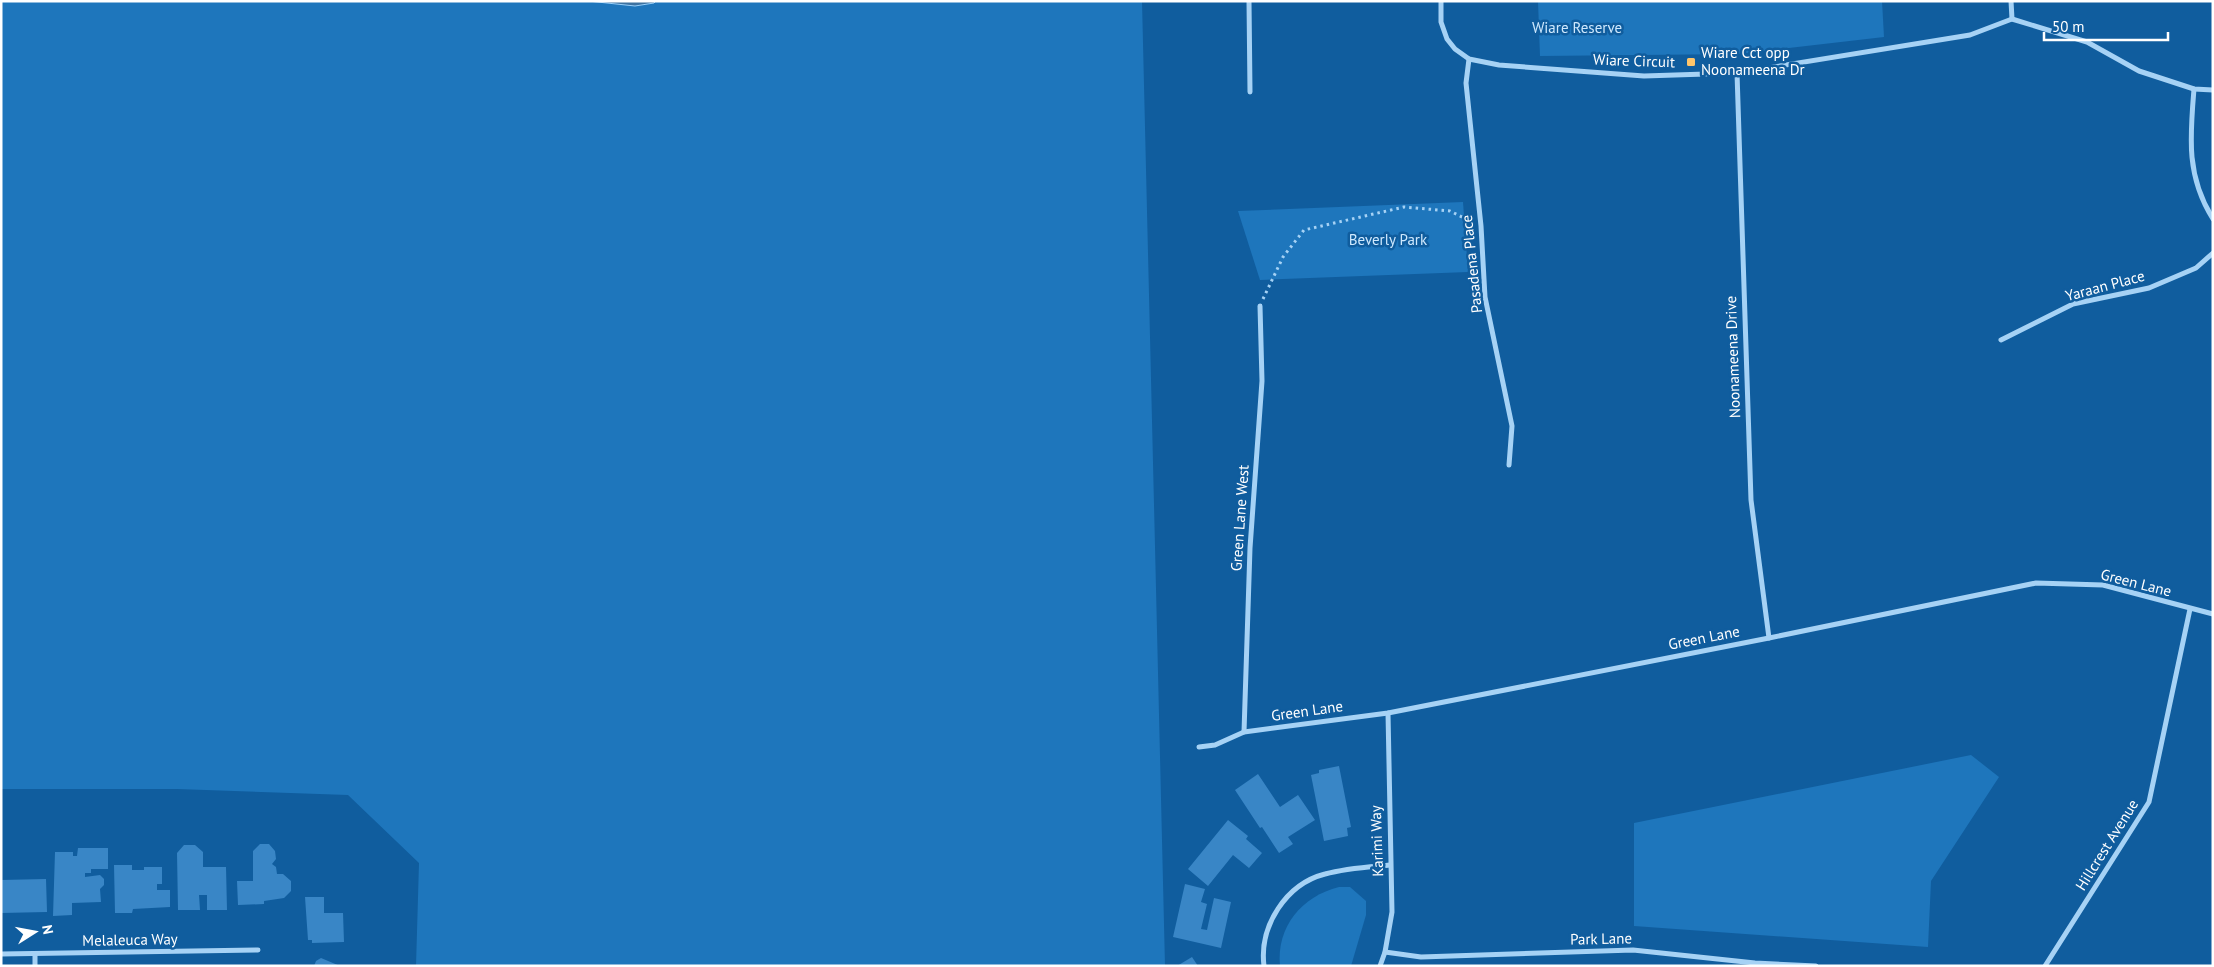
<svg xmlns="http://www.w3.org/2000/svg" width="2214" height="967" font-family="'PT Sans',sans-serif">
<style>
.green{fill:#1e76bc}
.water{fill:#3c72a1;stroke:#98cff9}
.building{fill:#3986c6}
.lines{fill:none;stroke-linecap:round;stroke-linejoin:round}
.path{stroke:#a6d2f5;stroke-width:3;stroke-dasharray:2.5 4;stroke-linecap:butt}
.minor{stroke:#a6d2f5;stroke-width:5}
.poi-dot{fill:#ffc56a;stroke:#105d9e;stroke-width:2}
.labels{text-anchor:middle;stroke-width:5;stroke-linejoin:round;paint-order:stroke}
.park-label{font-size:15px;fill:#cfe9fe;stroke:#105d9e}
.poi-label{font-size:15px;fill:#fff;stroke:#105d9e;text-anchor:start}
.street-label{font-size:15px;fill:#fff;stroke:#105d9e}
</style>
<rect width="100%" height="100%" fill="#105d9e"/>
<g class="green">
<polygon points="1,1 1142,1 1165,966 416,966 419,863 348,795 177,789 1,789"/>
<polygon points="1538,1 1882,1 1884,37 1738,54 1540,56"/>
<polygon points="1463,202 1468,272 1260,280 1238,211"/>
<polygon points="1971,755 1999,777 1931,881 1928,947 1634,926 1634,823"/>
<path d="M1339,887H1350L1366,901V915L1351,966H1280C1276,927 1302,896 1339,887Z"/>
</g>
<polygon class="water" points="588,1 656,1 654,3 635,6"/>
<g class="building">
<polygon points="1339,766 1351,827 1347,828 1348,836 1324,841 1311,775 1319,773 1319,770"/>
<polygon points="1258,774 1280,807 1298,795 1315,820 1288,837 1293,844 1279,853 1262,827 1260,828 1235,790"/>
<polygon points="1228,820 1248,836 1246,839 1262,853 1249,868 1233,855 1208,886 1188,869"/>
<polygon points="260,844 269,844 275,851 276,859 272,864 276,867 277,874 283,874 291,881 291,891 284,898 264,901 264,904 238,905 237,881 253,881 253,851"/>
<polygon points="184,845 195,845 203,852 203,867 226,867 227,910 207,910 207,895 199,895 200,910 178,910 177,853"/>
<polygon points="78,848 108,848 108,869 91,869 91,873 85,873 85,877 100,875 104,879 104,885 100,889 101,902 72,903 72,915 53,916 55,852 73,852 73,856 77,856"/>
<polygon points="114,865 132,865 132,870 144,870 144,867 162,867 162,884 157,884 157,890 170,890 170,907 133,909 132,913 115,913"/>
<polygon points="46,879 47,912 1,913 1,880"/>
<polygon points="1185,884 1205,889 1201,902 1207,904 1201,929 1207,930 1214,898 1231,902 1221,948 1173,937"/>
<polygon points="305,897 324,897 324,913 343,913 344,942 312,943 312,940 308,940"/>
<polygon points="1192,957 1198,966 1177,966"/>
<polygon points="321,958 340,966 314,966 316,961"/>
</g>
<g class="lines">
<polyline class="path" points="1263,299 1283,257 1304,230 1404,207 1450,211 1470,221"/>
<g class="minor">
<polyline points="1249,1 1250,92"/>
<polyline points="1441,1 1441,22 1447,39 1455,49 1469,59 1499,65 1644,76 1737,73 1970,35 2012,19 2087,42 2139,71 2194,89 2213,90"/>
<polyline points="2011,1 2012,19"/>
<polyline points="1469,59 1466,83 1481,226 1485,297 1512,426 1509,465"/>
<polyline points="1737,73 1751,500 1769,638"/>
<path d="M2194,89C2190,137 2186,176 2213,219"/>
<polyline points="2001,340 2073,304 2149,288 2196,268 2213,253"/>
<polyline points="1244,732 1250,548 1262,381 1260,306"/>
<polyline points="1199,747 1215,745 1244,732 1388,713 1769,638 2036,583 2103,585 2213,614"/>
<polyline points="1385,952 1421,957 1633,950 1755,963 1816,966"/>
<polyline points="1,954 258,950"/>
<polyline points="35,954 35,966"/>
<path d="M1264,966C1259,926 1286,884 1325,874C1346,868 1368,867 1390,865"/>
<polyline points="1380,966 1385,952 1392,912 1388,713"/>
<polyline points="2045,966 2149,802 2190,609"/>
</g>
</g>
<rect class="poi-dot" x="1686" y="57" width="10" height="10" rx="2.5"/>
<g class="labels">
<g class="park-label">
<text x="1577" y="33">Wiare Reserve</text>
<text x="1388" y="245">Beverly Park</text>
</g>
<g class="poi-label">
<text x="1701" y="58">Wiare Cct opp<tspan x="1701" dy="17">Noonameena Dr</tspan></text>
</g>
<g class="street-label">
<text transform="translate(1634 61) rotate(2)" y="5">Wiare Circuit</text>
<text transform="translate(1472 264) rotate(-96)" y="5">Pasadena Place</text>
<text transform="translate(2105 286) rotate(-15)" y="5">Yaraan Place</text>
<text transform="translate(1733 357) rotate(-92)" y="5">Noonameena Drive</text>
<text transform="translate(1240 518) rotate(-86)" y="5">Green Lane West</text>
<text transform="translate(2136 583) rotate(14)" y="5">Green Lane</text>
<text transform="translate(1704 638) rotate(-11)" y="5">Green Lane</text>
<text transform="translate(1307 711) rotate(-8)" y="5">Green Lane</text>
<text transform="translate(1377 841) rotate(-92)" y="5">Karimi Way</text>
<text transform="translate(2107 845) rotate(-58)" y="5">Hillcrest Avenue</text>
<text transform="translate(1601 939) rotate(-1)" y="5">Park Lane</text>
<text transform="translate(130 940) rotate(-1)" y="5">Melaleuca Way</text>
</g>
</g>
<rect width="2214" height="967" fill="none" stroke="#ffffff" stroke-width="5"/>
<g transform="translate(35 932) rotate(79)" stroke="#105d9e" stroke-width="4" paint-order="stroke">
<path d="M0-4L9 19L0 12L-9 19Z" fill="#ffffff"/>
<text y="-8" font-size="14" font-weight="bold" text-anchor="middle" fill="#ffffff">N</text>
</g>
<path d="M2044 32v8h124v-8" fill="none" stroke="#ffffff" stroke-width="2.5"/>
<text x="2052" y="32" font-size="15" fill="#ffffff" stroke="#105d9e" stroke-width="4" paint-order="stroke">50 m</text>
</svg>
